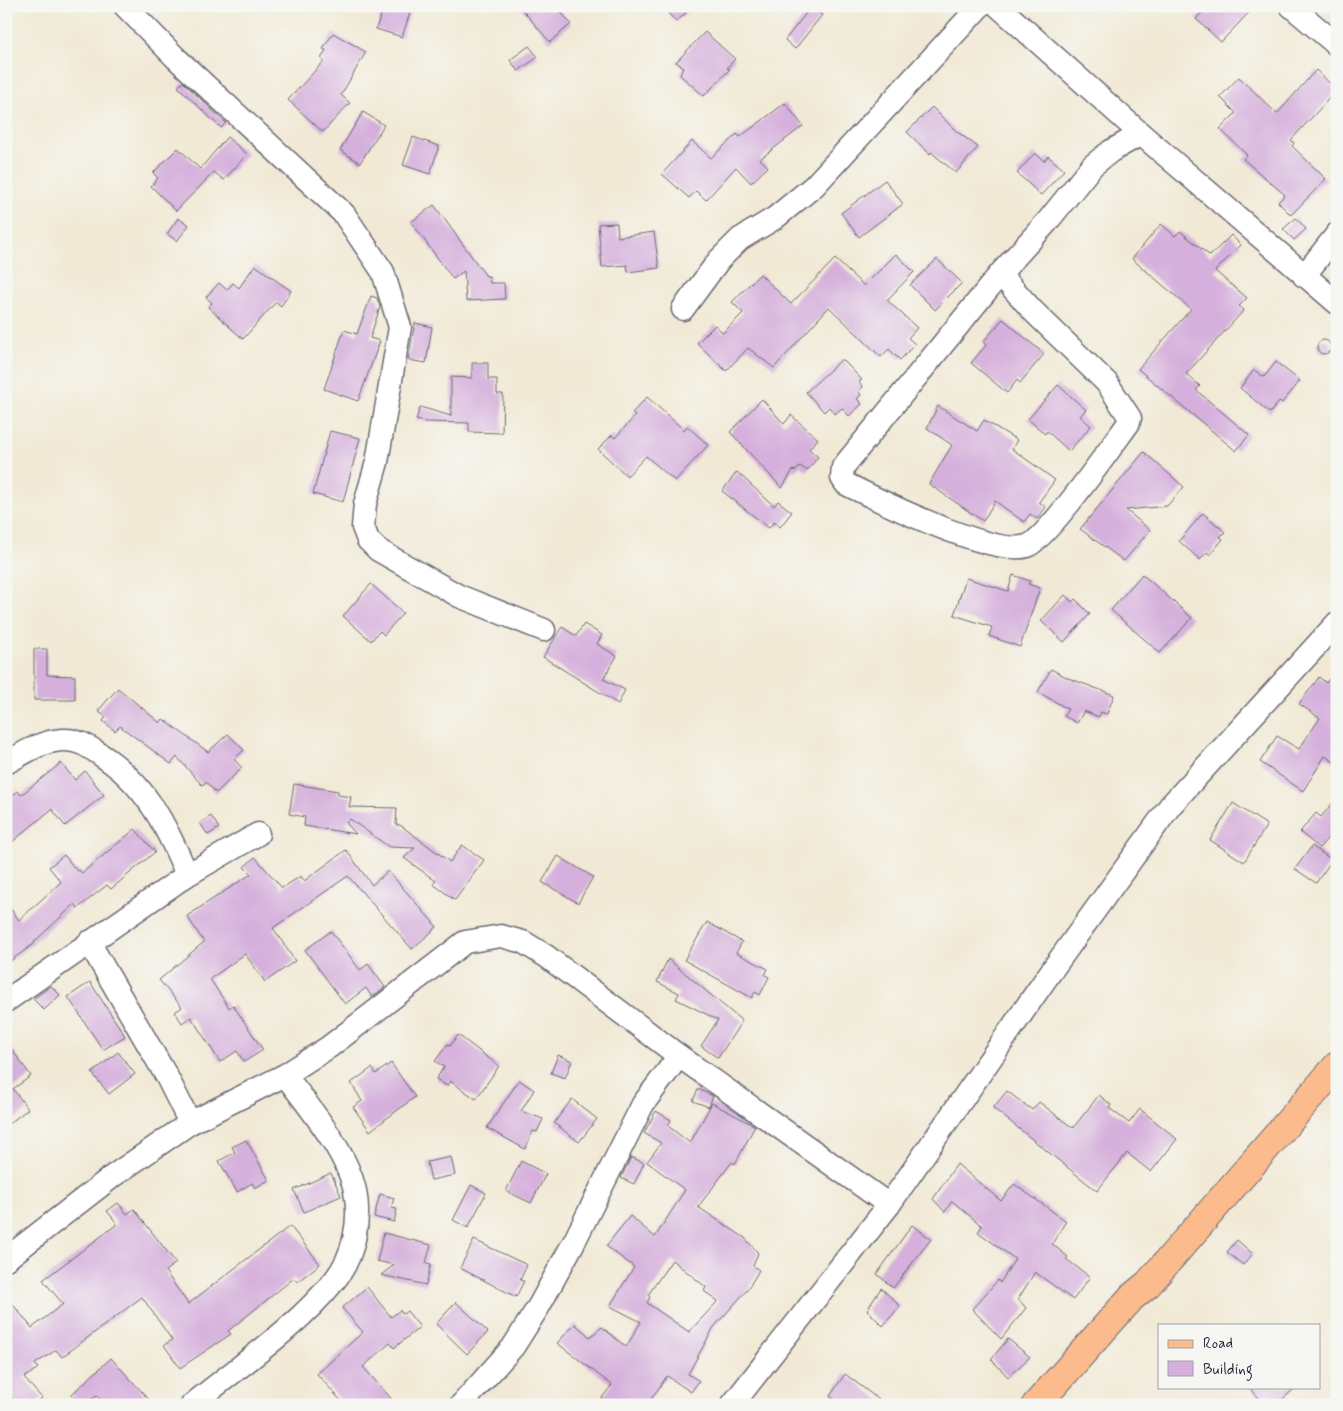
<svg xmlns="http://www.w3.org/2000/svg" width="1343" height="1411" font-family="Mynerve,sans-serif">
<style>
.building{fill:#d5b0dc;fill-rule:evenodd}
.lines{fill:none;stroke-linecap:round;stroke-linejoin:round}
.minor-casing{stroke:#6a6871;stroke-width:25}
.major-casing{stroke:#6a6871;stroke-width:30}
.minor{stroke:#fff;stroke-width:22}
.major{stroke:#fbbb8d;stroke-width:28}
</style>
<rect width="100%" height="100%" fill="#f6f6f2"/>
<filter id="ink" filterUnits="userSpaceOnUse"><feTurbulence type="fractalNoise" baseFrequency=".02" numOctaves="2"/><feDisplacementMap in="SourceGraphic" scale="10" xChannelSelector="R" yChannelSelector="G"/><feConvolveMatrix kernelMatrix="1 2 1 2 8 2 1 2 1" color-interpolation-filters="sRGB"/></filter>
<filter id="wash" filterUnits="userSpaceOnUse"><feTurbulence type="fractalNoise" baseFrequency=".0096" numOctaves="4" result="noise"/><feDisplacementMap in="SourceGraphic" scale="20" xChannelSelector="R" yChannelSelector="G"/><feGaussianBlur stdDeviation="1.12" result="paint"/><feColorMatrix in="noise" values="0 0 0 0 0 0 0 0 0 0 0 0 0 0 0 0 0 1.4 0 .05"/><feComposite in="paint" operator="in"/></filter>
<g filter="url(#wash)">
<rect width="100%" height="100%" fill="#f1e9d5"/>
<g id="blocks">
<g class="building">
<polygon points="384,6 400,6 411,10 402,37 376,29"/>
<polygon points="519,6 556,6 571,24 550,42"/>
<polygon points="662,6 679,6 686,13 676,22"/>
<polygon points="1208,6 1255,6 1221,42 1196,19"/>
<polygon points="811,7 822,15 795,49 785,40"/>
<polygon points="705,32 735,59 727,68 730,69 704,96 680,75 683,67 676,62"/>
<polygon points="333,33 366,52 341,95 350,103 323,132 288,100 324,61 321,59 326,50 323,49"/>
<polygon points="529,46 538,57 518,71 510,60"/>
<polygon points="1316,70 1337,90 1291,140 1294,143 1292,146 1326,179 1291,215 1278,202 1285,195 1243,159 1247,155 1220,129 1236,113 1220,97 1239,77 1277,114"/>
<polygon points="183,82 226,123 221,128 178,87"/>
<polygon points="785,103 803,126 760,159 768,167 751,183 736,167 706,200 696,191 689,198 662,174 692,141 711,158 737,134 740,137"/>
<polygon points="932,107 956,131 978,147 956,173 931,152 930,154 907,132"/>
<polygon points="363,112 384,125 360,163 340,150"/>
<polygon points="227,137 247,154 224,180 214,172 176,211 151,186 158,178 153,173 178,148 200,169"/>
<polygon points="413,137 439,146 430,174 403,165"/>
<polygon points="1035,153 1044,161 1048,156 1064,170 1041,195 1017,173"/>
<polygon points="885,180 903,204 859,237 841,213"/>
<polygon points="434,205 486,276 489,276 490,283 504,283 505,299 466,301 464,271 453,279 411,222"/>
<polygon points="178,218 189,225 177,241 167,234"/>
<polygon points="1296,218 1306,229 1294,240 1283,229"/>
<polygon points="617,223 618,237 654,232 659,268 628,272 627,265 602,267 598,224"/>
<polygon points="1161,224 1175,236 1180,231 1210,256 1231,235 1241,245 1215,271 1247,298 1239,306 1244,310 1186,374 1200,386 1196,390 1249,435 1236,451 1138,369 1191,309 1132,259"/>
<polygon points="896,254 914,272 887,300 917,328 908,338 915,344 900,360 889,349 881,357 829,307 774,368 748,348 726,371 697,343 715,325 723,333 743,313 732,302 760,274 791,304 835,259 864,286"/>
<polygon points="937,259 962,283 935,310 910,285"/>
<polygon points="255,265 291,291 281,306 276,302 243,339 208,307 212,303 206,297 219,283 227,290 233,283 239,288"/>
<polygon points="371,296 377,298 380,307 370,338 380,341 358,401 324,389 344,330 357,334"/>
<polygon points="1003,319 1044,354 1020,383 1017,380 1007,393 971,363 986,345 983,342"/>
<polygon points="415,323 432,327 426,363 408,360"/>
<circle cx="1324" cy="347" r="7"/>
<polygon points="842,359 862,380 859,382 863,387 858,391 861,395 857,399 862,404 849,416 842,408 835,414 829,407 824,412 806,392"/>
<polygon points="1276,362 1300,381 1282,403 1280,401 1270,413 1240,388 1254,370 1264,377"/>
<polygon points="472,363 488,363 488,379 497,379 497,394 503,394 502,433 469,432 469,423 425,422 416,420 420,407 451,416 451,377 472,378"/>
<polygon points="1058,385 1086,410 1080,416 1091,426 1069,451 1047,431 1045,434 1028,419"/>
<polygon points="647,397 684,430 687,426 708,445 675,481 646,456 627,476 598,449 612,435 615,438 635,416 632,413"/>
<polygon points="762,399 784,424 791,415 818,439 809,449 818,457 807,471 800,466 796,471 793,470 782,488 730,432"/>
<polygon points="938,406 977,431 984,420 1017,440 1012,449 1055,480 1039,502 1046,507 1037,519 1030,514 1024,522 995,501 983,521 929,484 952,445 927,428"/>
<polygon points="330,431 360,438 343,502 313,494"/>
<polygon points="1144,452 1184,487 1167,506 1126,510 1150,530 1124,561 1080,529"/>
<polygon points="737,472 774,506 778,501 792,512 780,527 774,522 769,528 722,491"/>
<polygon points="1203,513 1225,532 1220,537 1223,539 1210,555 1207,552 1200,560 1179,541"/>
<polygon points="1142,574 1192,618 1160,653 1111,610"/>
<polygon points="1013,575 1030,581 1028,584 1040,588 1020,647 989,636 992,627 954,615 966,578 1008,591"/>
<polygon points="371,584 403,613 384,635 380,631 371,641 343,616"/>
<polygon points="1065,595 1072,602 1075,599 1090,614 1064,642 1041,621"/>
<polygon points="584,624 602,635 597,644 617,656 603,679 625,690 618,704 543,657 562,627 576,636"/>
<polygon points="34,649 47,649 47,675 75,676 75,700 34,700"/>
<polygon points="1051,669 1068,678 1114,695 1107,714 1101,712 1099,717 1084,711 1077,723 1064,716 1068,709 1038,692"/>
<polygon points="1337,669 1337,764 1325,756 1303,791 1260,762 1277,736 1299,749 1320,718 1299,704 1319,677 1326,683"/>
<polygon points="118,688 160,723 163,719 208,752 228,734 244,750 234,759 242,768 216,793 206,782 202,785 177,757 171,764 120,726 115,731 103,721 106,717 98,711"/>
<polygon points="61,763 75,780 85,771 104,795 65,826 52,809 6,847 6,800 18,791 21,795"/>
<polygon points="294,784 338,791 338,795 351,797 349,807 397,808 396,825 400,825 450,862 462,845 484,860 455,900 433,884 436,881 404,858 415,848 389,847 350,819 346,823 356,834 304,826 305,817 289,814"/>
<polygon points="1337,798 1337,828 1319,848 1300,832 1316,813 1321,817"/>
<polygon points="1233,803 1267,825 1244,862 1210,840"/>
<polygon points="211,816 219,828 208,835 200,823"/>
<polygon points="135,829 155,852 111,889 107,885 78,908 75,904 34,942 35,943 6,964 6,903 19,920 61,882 49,867 64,855 77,871 79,870 82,873"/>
<polygon points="1312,846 1332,860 1316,883 1295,869"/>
<polygon points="346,850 372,885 388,871 437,927 412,949 348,876 273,928 295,961 265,982 245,954 210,979 229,1008 233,1005 263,1050 244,1062 237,1051 220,1062 191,1017 182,1023 175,1012 182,1007 159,980 204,942 187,916 251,874 244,867 255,857 282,888 301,876 304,881"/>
<polygon points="558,856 593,877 578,903 542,882"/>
<polygon points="707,922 742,942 736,953 768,969 765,975 769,977 760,995 755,992 752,998 684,960"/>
<polygon points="331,931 360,970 368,964 385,987 372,997 366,988 345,1004 305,950"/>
<polygon points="668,959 742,1021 718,1058 701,1046 718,1020 676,999 679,993 657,982"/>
<polygon points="90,982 125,1036 103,1050 68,997"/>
<polygon points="51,986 60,995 44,1010 33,999"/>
<polygon points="458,1035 499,1066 476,1099 450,1081 447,1086 436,1079 444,1067 435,1061 448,1044 450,1046"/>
<polygon points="6,1041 31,1076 13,1089 28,1109 6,1126"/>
<polygon points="118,1052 135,1074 109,1094 92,1073"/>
<polygon points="558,1055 572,1061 565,1078 551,1073"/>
<polygon points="391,1063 415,1097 370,1131 353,1107 362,1101 351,1083 372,1068 376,1074"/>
<polygon points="519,1080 534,1090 521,1111 543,1119 537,1132 533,1131 525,1149 487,1128"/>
<polygon points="698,1089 713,1096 709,1107 693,1101"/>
<polygon points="1007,1091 1032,1110 1039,1102 1073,1128 1099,1095 1111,1105 1109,1108 1129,1123 1140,1109 1177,1139 1151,1172 1127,1153 1097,1191 993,1108"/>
<polygon points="572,1099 597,1119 579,1142 554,1123"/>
<path d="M712,1103L755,1126L735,1164L732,1162L698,1207L745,1238L758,1253L753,1266L759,1270L748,1289L714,1327L688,1374L699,1381L691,1392L667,1376L647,1405H596L612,1385L557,1343L575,1324L590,1337L602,1327L626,1347L641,1322L610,1306L634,1267L606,1246L630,1216L655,1237L685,1190L647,1162L661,1143L644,1133L656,1111L671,1120L668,1126L690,1143ZM672,1260L706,1287L704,1291L718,1301L689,1332L647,1303L650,1297L648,1295Z"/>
<polygon points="246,1140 269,1180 255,1188 252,1183 237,1192 219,1161 235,1152 232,1147"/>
<polygon points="451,1157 455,1175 431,1180 427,1162"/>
<polygon points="631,1157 644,1163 634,1184 621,1178"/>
<polygon points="521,1161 546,1174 531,1203 506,1191"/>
<polygon points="957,1164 1001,1201 1014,1184 1066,1221 1052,1244 1068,1257 1066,1259 1090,1277 1073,1300 1035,1272 1018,1299 1026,1308 1001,1339 972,1309 998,1280 1000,1283 1015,1259 978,1232 982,1226 952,1201 945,1212 933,1199"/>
<polygon points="331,1173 341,1196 304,1212 294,1190"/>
<polygon points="471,1185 486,1193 468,1228 453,1220"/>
<polygon points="380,1194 394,1198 391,1208 397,1209 394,1222 374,1217"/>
<polygon points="118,1203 127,1214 134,1209 176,1263 165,1271 188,1304 290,1226 320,1264 297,1282 294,1278 228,1331 231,1334 180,1368 164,1345 172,1340 142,1297 62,1357 56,1350 35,1364 38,1368 24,1378 42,1398 33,1405 18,1405 6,1391 6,1296 32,1328 63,1304 43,1280 116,1225 116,1222 107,1211"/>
<polygon points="912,1225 931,1239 893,1288 877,1274"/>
<polygon points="384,1233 431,1245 426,1263 431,1264 426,1285 381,1275 394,1265 377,1261"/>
<polygon points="474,1240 527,1265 520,1280 524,1281 516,1297 460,1268"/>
<polygon points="1237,1240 1253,1254 1243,1265 1227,1252"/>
<polygon points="367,1287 391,1317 400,1310 403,1314 407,1311 420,1327 394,1348 390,1343 363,1367 397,1405 345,1405 317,1374 363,1332 342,1308"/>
<polygon points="881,1288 900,1306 883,1326 867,1310"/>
<polygon points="456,1302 488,1332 467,1354 436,1324"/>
<polygon points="1008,1339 1030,1357 1008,1377 991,1359"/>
<polygon points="111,1358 154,1405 106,1405 97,1396 83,1405 79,1405 72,1394"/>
<polygon points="845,1374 886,1405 842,1405 830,1396"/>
<polygon points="1249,1387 1296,1387 1276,1405 1265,1405"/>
</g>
</g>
</g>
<g filter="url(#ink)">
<use href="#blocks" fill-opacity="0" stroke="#6a6871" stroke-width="1"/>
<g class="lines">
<defs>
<g id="minor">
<polyline points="125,6 176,58 344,214 383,272 400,327 377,462 365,504 363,527 368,540 378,550 459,596 544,630"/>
<polyline points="998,6 1141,134 1337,303"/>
<polyline points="1291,6 1337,45"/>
<path d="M1000,274L843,467L842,478L846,484C880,501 993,557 1027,546C1047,539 1111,447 1128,424L1130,418L1107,383L1033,311L1000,274L1047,222L1092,166L1111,151L1141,134"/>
<polyline points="1304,276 1337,234"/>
<polyline points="683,309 719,260 740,239 775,218 814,186 980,6"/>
<path d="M6,763C24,753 41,741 63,740C78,739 89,747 101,755C146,784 167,827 187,875"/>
<polyline points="89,942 167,1077 190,1123"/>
<polyline points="6,1001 187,875 258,834"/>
<polyline points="6,1259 113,1176 190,1123 285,1075 329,1047 465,942 501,936 523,942 546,956 679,1056 889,1205"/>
<path d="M192,1405C240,1365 295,1329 334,1281C354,1257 361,1221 355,1191C347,1152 309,1107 285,1075"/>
<polyline points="461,1405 513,1347 539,1306 574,1242 643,1104 679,1056"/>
<polyline points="732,1405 889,1205 1052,970 1170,806 1337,623"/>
</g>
<polyline id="major" points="1036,1405 1132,1297 1148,1284 1337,1066"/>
</defs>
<use href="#minor" class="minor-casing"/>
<use href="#major" class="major-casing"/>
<use href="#minor" class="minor"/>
<use href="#major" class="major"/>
</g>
</g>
<rect width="1343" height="1411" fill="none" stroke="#f6f6f2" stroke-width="25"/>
<rect x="1158" y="1324" width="162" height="65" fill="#f6f6f2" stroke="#a1a1a9"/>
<rect x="1168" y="1340" width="25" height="8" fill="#fbbb8d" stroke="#a1a1a9"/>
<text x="1203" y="1348" font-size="15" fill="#22223b">Road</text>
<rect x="1168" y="1361" width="25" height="15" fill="#d5b0dc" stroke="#a1a1a9"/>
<text x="1203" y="1374" font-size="15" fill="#22223b">Building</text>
</svg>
